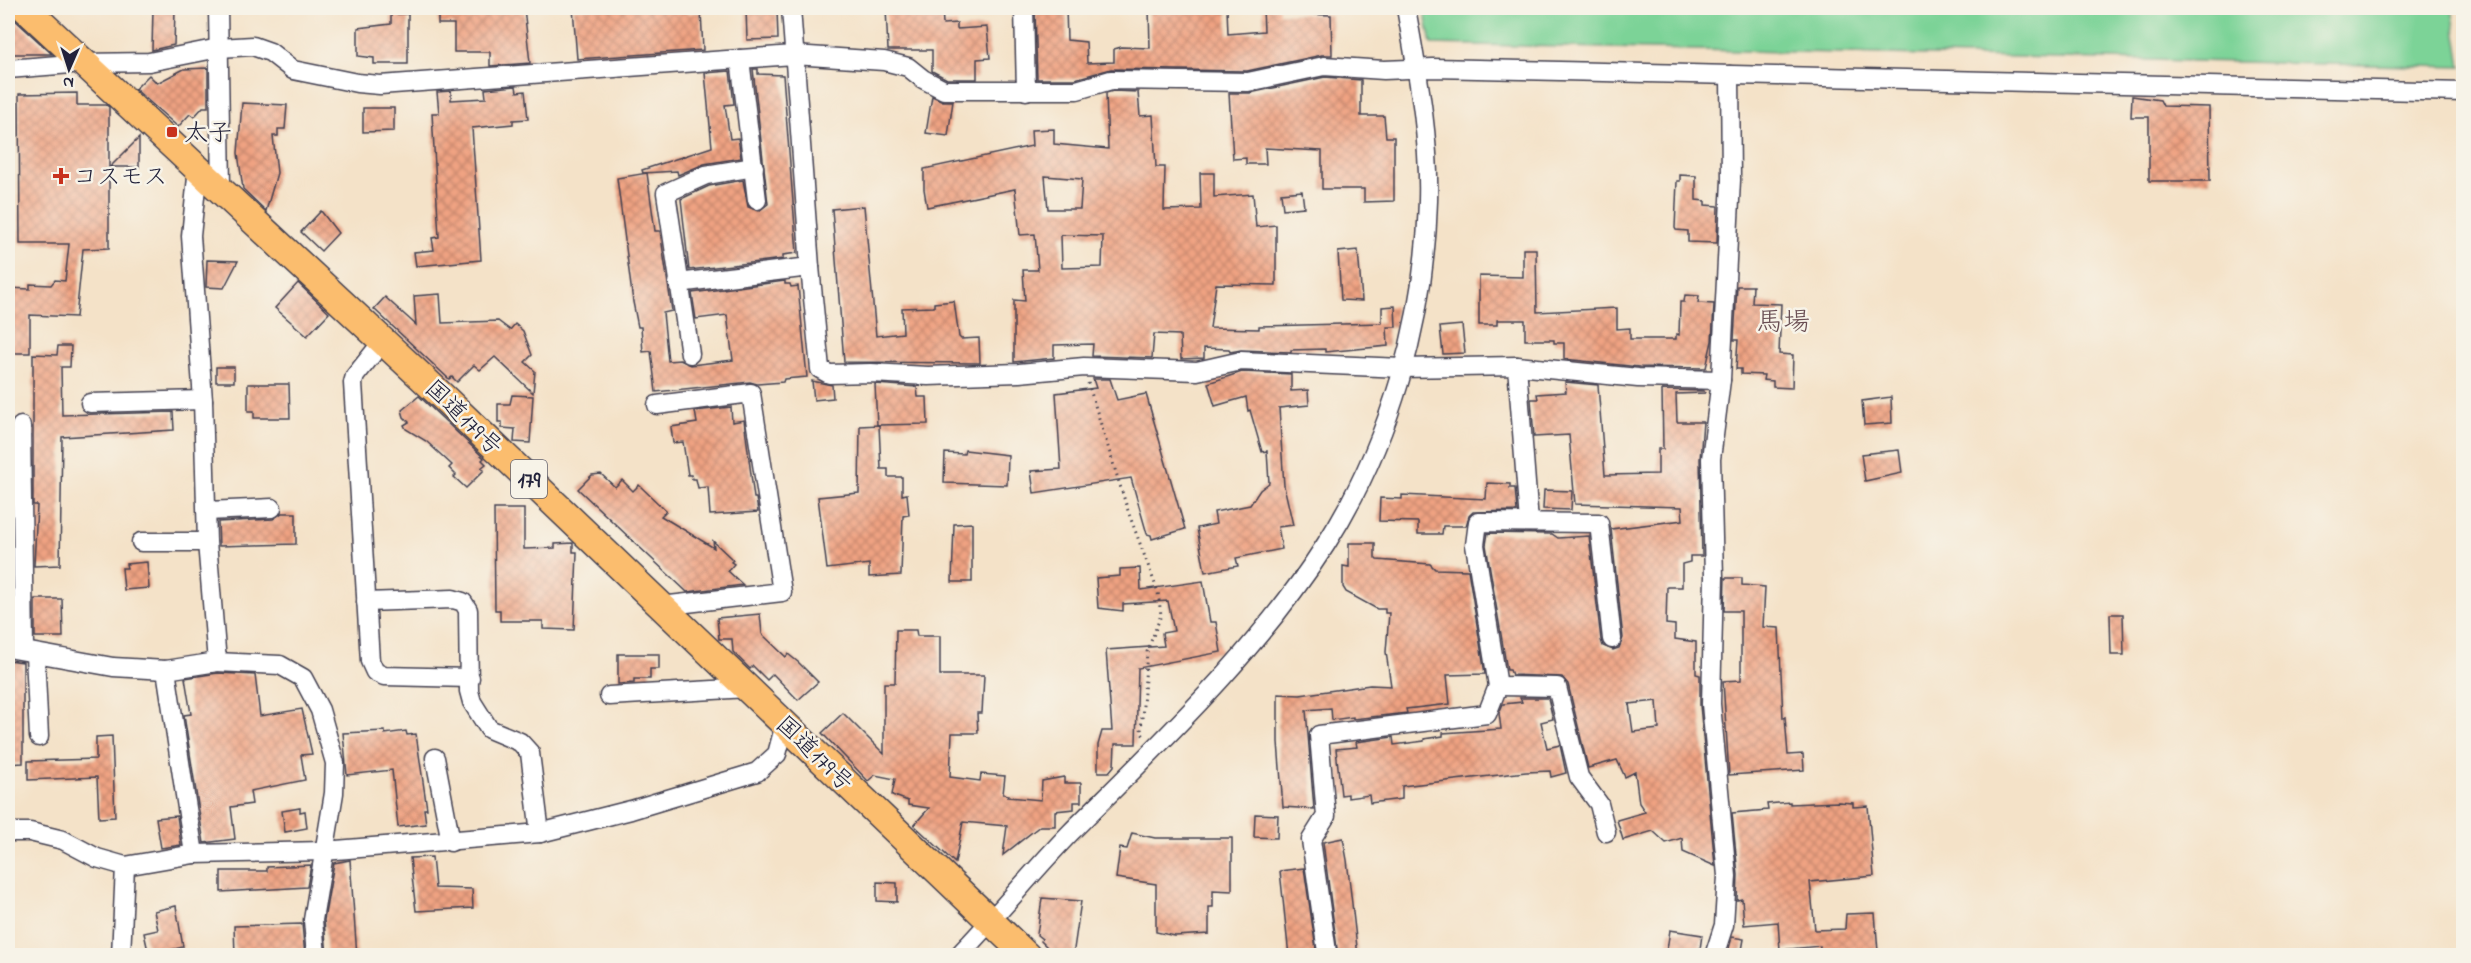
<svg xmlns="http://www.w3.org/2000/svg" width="2471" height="963" font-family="'Indie Flower','Klee One',sans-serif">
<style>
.grass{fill:#7bd397;stroke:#4e7a69;stroke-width:1.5}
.building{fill:url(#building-cross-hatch);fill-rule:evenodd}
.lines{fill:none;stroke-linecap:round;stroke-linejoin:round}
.minor-casing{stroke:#423f50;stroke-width:21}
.highway-casing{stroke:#423f50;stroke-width:30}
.path{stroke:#423f50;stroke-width:3;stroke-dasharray:1.5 4.5;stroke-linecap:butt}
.minor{stroke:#fff;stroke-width:18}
.highway{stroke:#fbbd6e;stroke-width:27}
.poi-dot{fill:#c8321e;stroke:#f7f3e8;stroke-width:2}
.labels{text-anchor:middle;stroke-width:5;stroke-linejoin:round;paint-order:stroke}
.shield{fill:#f7f3e8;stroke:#62616f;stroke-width:1.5}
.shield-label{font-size:22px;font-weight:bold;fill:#22223b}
.poi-label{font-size:24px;fill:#22223b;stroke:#f7f3e8;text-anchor:start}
.street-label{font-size:24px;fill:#22223b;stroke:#f7f3e8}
.quarter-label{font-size:27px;fill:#6a4f54;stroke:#f7f3e8}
</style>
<defs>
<pattern id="building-cross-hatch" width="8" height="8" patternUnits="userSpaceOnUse" patternTransform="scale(1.5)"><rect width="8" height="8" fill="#f0a382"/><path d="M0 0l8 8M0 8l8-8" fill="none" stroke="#c2846c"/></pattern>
</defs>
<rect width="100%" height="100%" fill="#f7f3e8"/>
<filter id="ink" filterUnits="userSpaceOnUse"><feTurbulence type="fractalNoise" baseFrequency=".0167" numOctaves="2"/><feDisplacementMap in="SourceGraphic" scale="12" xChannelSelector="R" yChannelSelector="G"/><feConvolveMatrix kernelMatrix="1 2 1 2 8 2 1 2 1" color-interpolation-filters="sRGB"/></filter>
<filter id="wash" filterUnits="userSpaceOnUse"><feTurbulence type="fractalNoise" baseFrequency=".008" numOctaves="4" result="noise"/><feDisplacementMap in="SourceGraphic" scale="24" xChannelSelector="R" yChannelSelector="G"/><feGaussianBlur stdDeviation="1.35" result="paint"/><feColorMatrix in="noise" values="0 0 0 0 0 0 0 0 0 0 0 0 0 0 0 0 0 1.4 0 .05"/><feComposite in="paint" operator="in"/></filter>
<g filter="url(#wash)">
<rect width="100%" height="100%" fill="#f4e2c8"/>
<polygon class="grass" points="1424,8 2452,8 2461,67 1431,44"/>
<g id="blocks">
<g class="building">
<polygon points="438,8 524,8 530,63 490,66 490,52 454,52 454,24 438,24"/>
<polygon points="573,8 686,8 686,13 701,12 703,50 577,59"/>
<polygon points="746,8 777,10 778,39 747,40"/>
<polygon points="886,8 942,8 943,24 957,23 957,29 987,27 990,58 977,59 977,79 947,79 932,71 932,50 888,50"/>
<polygon points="1035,8 1066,8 1067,40 1086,42 1087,63 1114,62 1114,49 1121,47 1150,48 1149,8 1227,8 1228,34 1264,31 1263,8 1279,8 1279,13 1331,15 1332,55 1322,55 1247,71 1111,69 1075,79 1037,79"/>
<polygon points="153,9 175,9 174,45 152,50"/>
<polygon points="391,14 408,14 408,64 374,64 374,58 358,56 358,28 391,24"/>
<polygon points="8,19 14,19 52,54 8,54"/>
<polygon points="208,68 208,107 203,107 194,117 190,114 178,127 135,89 149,75 157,83 184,69"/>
<polygon points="753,69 758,69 758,74 783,75 797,253 783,255 783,259 689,270 681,199 709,186 743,180 748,207 759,211 768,204"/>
<polygon points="730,71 734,104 725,105 730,139 738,138 741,158 704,164 678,175 677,171 643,173 642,170 712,147 705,73"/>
<polygon points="1325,77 1361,80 1361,116 1384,116 1386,137 1394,137 1394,201 1364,202 1364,189 1322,189 1322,151 1265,148 1266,164 1246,164 1246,158 1233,159 1229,93 1250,93"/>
<polygon points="516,86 517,92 525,91 528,119 513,120 513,124 472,128 481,260 416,266 414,252 434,250 432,238 439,237 432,113 439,113 437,92 451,91 451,100 486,98 485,89"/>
<path d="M1113,91L1138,92L1140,116L1153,115L1156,167H1165L1164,210L1201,209L1200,173H1214V197L1253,194L1256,227L1276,225V285L1216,284L1210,328L1259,329V326L1382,323V307L1395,306L1396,327H1387L1388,346L1325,352V349L1291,350V352L1241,350L1230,352L1229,349L1204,348V358L1181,359L1180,335L1154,334L1152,358L1092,356L1093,344L1054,345V358L1014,362V300L1025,301L1023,270H1038L1035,234L1020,235L1015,189L927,207L924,189V169L1032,146L1031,130L1054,129V144L1108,149L1106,93ZM1045,176L1082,179L1080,209H1048ZM1061,235L1103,236L1102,267L1062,268Z"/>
<polygon points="77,93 77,105 106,105 109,107 109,248 83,249 76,317 30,315 30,353 8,353 8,288 30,289 30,284 51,285 55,280 65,281 69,244 20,244 19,94"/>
<polygon points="932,96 943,101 953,101 948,136 926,133"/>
<polygon points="2132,96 2160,100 2163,106 2209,107 2210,181 2149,181 2149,117 2131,117"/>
<polygon points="242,103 287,105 285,129 278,129 278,136 273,136 277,173 266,211 243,189 238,153"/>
<polygon points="363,108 394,108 394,131 363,132"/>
<polygon points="139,138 139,167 110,167"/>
<polygon points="647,173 655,231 660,231 672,311 663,313 668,361 680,360 691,365 733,360 727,315 696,319 692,293 785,281 785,284 790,284 791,287 798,286 807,377 784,379 783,382 757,384 750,382 656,392 651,351 643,352 641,327 638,327 633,302 617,178"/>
<polygon points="1680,175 1696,176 1696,200 1705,201 1705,205 1718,206 1717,243 1688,242 1688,231 1676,230 1675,228 1677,181 1680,181"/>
<polygon points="1302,191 1304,207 1283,209 1281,193"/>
<polygon points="864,206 876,336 903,333 902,308 934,307 934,303 954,301 959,337 961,339 979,338 980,363 844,362 832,209"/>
<polygon points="321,211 338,233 321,251 301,232"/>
<polygon points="1523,249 1536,249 1537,312 1617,308 1617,329 1630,328 1630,339 1676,339 1676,334 1679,335 1680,302 1684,302 1685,295 1699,296 1698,303 1714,304 1712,341 1706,368 1639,367 1564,359 1564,343 1554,343 1554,340 1525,340 1525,320 1497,320 1497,325 1479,325 1479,276 1523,277"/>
<polygon points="1358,250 1362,301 1341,300 1338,252"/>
<polygon points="207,260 238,261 224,288 206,287"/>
<polygon points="298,283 329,313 307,336 275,308"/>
<polygon points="1737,286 1753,286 1752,303 1781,304 1779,354 1793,355 1792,388 1773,387 1773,381 1763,380 1764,375 1741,374 1741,369 1736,369 1738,340 1734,340"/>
<polygon points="440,294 442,323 498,321 510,330 515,324 523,331 532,355 525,362 535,371 533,393 495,357 480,370 474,365 457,382 452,377 449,379 374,309 385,297 416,325 414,296"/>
<polygon points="1462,325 1465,353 1443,354 1440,327"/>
<polygon points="58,346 71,346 70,367 61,367 62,415 173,412 174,430 62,437 60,565 34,566 37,505 33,505 33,354 57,355"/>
<rect x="216" y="367" width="18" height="15"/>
<polygon points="1242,372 1291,374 1291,391 1308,390 1309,405 1279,408 1284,486 1293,525 1278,527 1282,549 1236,558 1238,566 1205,572 1197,528 1216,524 1214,512 1250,505 1260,490 1269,483 1267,451 1262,452 1250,410 1248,411 1246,397 1215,406 1208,383"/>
<polygon points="1093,379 1110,379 1117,400 1146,394 1185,529 1152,539 1151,535 1147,534 1131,478 1034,493 1031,471 1061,469 1056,393 1096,388"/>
<polygon points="812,381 832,385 833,398 814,400"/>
<path d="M1565,382L1598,385L1605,475L1658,474V449H1663L1662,390L1704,391L1705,393L1676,394L1677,422H1703L1700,459L1702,556H1690V562L1682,564V587H1667L1666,624L1675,625V639L1696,642V674L1700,675V705L1715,866L1683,852L1682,838L1666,843L1653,831L1623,840L1617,820L1645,812L1639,803L1635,772L1625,777L1617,760L1588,768L1568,684L1562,677L1512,675L1510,670H1507L1486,545L1488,533L1552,534L1558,538L1589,536L1601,640L1603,646L1613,650L1619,648L1623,638L1611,529L1683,520L1682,507L1575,504L1569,435L1534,437L1531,399H1538L1537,394L1566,392ZM1657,701L1659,729L1633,732L1629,704Z"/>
<polygon points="248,384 289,384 290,418 254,418 254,411 248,411"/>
<polygon points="875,384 917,387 918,397 927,397 928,424 877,425"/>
<polygon points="512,395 533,396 530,443 514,442 515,429 502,428 502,422 498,422 498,404 510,404"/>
<polygon points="419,396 484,458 482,460 486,464 481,468 484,470 466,488 454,477 456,475 449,468 452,465 426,441 406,429 404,425 409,422 404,417 402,410"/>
<polygon points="1891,397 1892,423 1864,425 1862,401"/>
<polygon points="731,407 732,422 744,420 754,498 756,498 758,512 710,515 708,487 698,488 696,479 692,479 691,475 688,475 683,442 673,443 671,427 697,423 695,411"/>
<polygon points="879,425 881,469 888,469 888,477 902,477 902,495 907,494 909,515 903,516 901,575 869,577 869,564 827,569 818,497 859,493 860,426"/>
<polygon points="965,450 1008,455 1007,485 944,483 945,453 964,454"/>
<polygon points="1899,450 1902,473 1865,481 1861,454"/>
<polygon points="601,474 615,487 622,480 633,491 639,485 666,511 661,516 714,548 713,541 733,560 731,562 734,564 728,571 743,585 687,592 578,489 592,475"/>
<polygon points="1487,483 1510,484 1510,488 1515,488 1517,511 1473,512 1469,516 1466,526 1443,526 1442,534 1418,534 1418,522 1379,521 1380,498 1402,499 1402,495 1486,499"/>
<polygon points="1544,490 1572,491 1571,510 1543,509"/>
<polygon points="494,509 524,509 524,549 555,548 555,544 573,543 573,552 577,552 574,630 543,629 543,621 500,621 500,610 495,610"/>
<polygon points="282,513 296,513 296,544 219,546 218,522 273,519"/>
<polygon points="972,523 972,582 952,582 954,524"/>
<polygon points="1349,543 1375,543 1375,558 1377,560 1430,564 1435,569 1468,570 1485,674 1447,675 1450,704 1406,709 1407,713 1353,719 1353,717 1332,720 1331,708 1306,710 1314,809 1283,807 1278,742 1278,694 1300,695 1370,685 1391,686 1386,652 1389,613 1385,613 1385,609 1377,609 1346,592 1343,587 1343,566 1349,567"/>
<polygon points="147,562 149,588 124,590 122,568 127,568 126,564"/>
<polygon points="1140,568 1141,590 1203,581 1210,622 1216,622 1221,652 1138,668 1136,744 1115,744 1114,766 1109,772 1098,772 1098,745 1102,731 1112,731 1106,650 1164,646 1162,633 1174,631 1168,601 1123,604 1123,611 1098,608 1096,578 1120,576 1120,569"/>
<polygon points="1725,578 1742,578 1742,585 1765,587 1763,627 1779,628 1783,718 1785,717 1788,755 1803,754 1804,770 1729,775 1723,681 1741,680 1741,611 1724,611"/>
<polygon points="35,599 62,599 63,637 35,637"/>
<polygon points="760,614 762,634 786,657 788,654 798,662 818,682 798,700 773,674 767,680 753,666 750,669 733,652 732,639 719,639 717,618"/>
<polygon points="2110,614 2123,614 2124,655 2111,655"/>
<polygon points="896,630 916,630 917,636 940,636 940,675 984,675 982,713 977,713 978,733 952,733 950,777 980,781 981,774 1005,776 1003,794 1009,795 1008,797 1041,800 1042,781 1064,777 1064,783 1081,783 1081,802 1074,802 1074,809 1055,811 1055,826 1040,826 1003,855 1007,826 963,822 955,863 914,825 929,808 908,805 908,801 892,795 895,779 875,775 868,781 822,733 843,713 884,754 884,683 895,683"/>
<polygon points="618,654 659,654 659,669 650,669 650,679 634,679 634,683 618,684"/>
<polygon points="8,660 23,662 23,763 8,764"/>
<polygon points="218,673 255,675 260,716 302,709 312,754 301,755 305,780 250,791 252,804 231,807 235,839 204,843 184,715 191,714 185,678"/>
<polygon points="1520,698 1548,698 1553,719 1541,722 1547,748 1560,745 1566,773 1551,777 1550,771 1526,772 1402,786 1402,799 1370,803 1369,795 1348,798 1348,794 1341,795 1336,749 1357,747 1356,742 1393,737 1394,745 1424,741 1424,739 1443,736 1443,733 1501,729 1499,713 1503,704 1522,702"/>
<polygon points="385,731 385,734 406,731 407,735 416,734 427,809 424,809 426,824 398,827 392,770 347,775 343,733"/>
<polygon points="112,736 115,817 99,818 97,777 28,780 28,761 96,759 96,737"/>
<polygon points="1790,802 1790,804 1838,802 1853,803 1853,807 1868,806 1874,876 1810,882 1815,930 1845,929 1846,914 1875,913 1878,952 1819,953 1820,946 1780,950 1778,922 1744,925 1742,899 1737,900 1738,875 1732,813 1768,810 1767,804"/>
<polygon points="300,808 300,812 305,811 307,828 285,832 282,811"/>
<polygon points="1255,814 1278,815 1277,838 1254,837"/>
<polygon points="177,816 181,845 161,848 156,818"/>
<polygon points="1132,833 1155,838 1232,838 1232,891 1213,890 1213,907 1209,907 1209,934 1175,936 1156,932 1156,884 1116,878 1120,848 1127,849"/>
<polygon points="1343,838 1347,860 1358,956 1338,956 1323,842"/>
<polygon points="432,857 435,888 472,889 473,908 416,911 410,858"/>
<polygon points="350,860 357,956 327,956 324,920 334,863"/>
<polygon points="311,865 307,887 221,892 221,871 267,871 267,867"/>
<polygon points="1304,868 1317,956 1289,956 1280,871"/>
<polygon points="877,882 897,883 897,902 877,901"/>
<polygon points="1042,898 1081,901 1073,956 1056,956 1041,941 1042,939 1037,935"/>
<polygon points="176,906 183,947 170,950 171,956 154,956 153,949 148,951 144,933 158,930 154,911"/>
<polygon points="302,924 305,956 235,956 234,926"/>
<polygon points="1670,930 1702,935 1699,956 1666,956"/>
<polygon points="1732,937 1744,939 1741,956 1727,956"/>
</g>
</g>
</g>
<g filter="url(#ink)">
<use href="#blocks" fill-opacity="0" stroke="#423f50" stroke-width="1.5"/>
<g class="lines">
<defs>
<g id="minor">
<polyline points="218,8 221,187"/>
<polyline points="791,8 810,267 820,369 829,374 871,373 928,376 1019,373 1084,367 1197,371 1241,361 1402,368 1517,366 1638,378 1721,380"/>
<polyline points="1024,8 1026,91"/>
<polyline points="740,59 757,200"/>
<polyline points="8,69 84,63 149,62 219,48 253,46 270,52 293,70 357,83 380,85 794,55 884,61 908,67 923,79 944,90 1077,90 1111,80 1248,82 1324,66 1384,70 1433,68 2464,92"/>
<polyline points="198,167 191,236 203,400 207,542 217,662 280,665 303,678 320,710 335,763 334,793 313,920 316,956"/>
<polyline points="678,283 810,267"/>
<polyline points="383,341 355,376 353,383 370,661 375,672 384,676 470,678"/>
<polyline points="690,354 666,193 706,175 754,167"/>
<polyline points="1517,366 1529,522"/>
<polyline points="90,403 203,400"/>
<polyline points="657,405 751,393 782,592 661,606"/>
<polyline points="21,426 24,649"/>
<polyline points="207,511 272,508"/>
<polyline points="141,542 207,542"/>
<polyline points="366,602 453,599 463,602 468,610 469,691 472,702 489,729 520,742 530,753 540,833"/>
<polyline points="8,648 113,667 166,670 217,662"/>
<polyline points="35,655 39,737"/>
<polyline points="166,670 194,854"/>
<polyline points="1498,686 1557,687 1579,777 1599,804 1606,832"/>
<polyline points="609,696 748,688"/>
<polyline points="435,758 451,842"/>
<polyline points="8,832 30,832 63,840 97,858 125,866 194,854 324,851 540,833 631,810 757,772 777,754 785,724"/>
<polyline points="1327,952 1311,840 1326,816 1319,735 1487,714 1498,686 1475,545 1478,522 1599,523 1612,639"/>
<polyline points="121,956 125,866"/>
<path d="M958,956C997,916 1032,872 1071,832C1161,742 1257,652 1326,544C1390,443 1425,321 1428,201C1430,136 1417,71 1406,8"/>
<polyline points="1714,956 1724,925 1727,876 1711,704 1714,577 1711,459 1721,380 1731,180 1730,75"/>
</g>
<polyline id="highway" points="25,8 443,397 1027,956"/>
</defs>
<use href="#minor" class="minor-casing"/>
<use href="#highway" class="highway-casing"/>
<polyline class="path" points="1088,383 1129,514 1158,592 1161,615 1147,652 1141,732 1144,736"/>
<use href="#minor" class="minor"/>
<use href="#highway" class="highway"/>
</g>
</g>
<g class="poi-dot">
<rect x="166" y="126" width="12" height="12" rx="3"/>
<path d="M58 167h6v6h6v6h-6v6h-6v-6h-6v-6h6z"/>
</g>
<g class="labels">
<rect class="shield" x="511" y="460" width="36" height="38" rx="4.5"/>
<g class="shield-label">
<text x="529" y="487">179</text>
</g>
<g class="poi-label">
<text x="184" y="140">太子</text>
<text x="73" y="184">コスモス</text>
</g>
<g class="street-label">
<text transform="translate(464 417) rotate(44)" y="8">国道179号</text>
<text transform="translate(815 753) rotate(44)" y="8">国道179号</text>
</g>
<g class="quarter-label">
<text x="1783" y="330">馬場</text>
</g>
</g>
<rect width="2471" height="963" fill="none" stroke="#f7f3e8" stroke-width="30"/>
<g transform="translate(69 69) rotate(183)" stroke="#f7f3e8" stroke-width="4.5" paint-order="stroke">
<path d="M0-4.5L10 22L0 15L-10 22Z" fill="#22223b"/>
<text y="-9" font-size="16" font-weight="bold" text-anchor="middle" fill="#22223b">N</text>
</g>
</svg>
